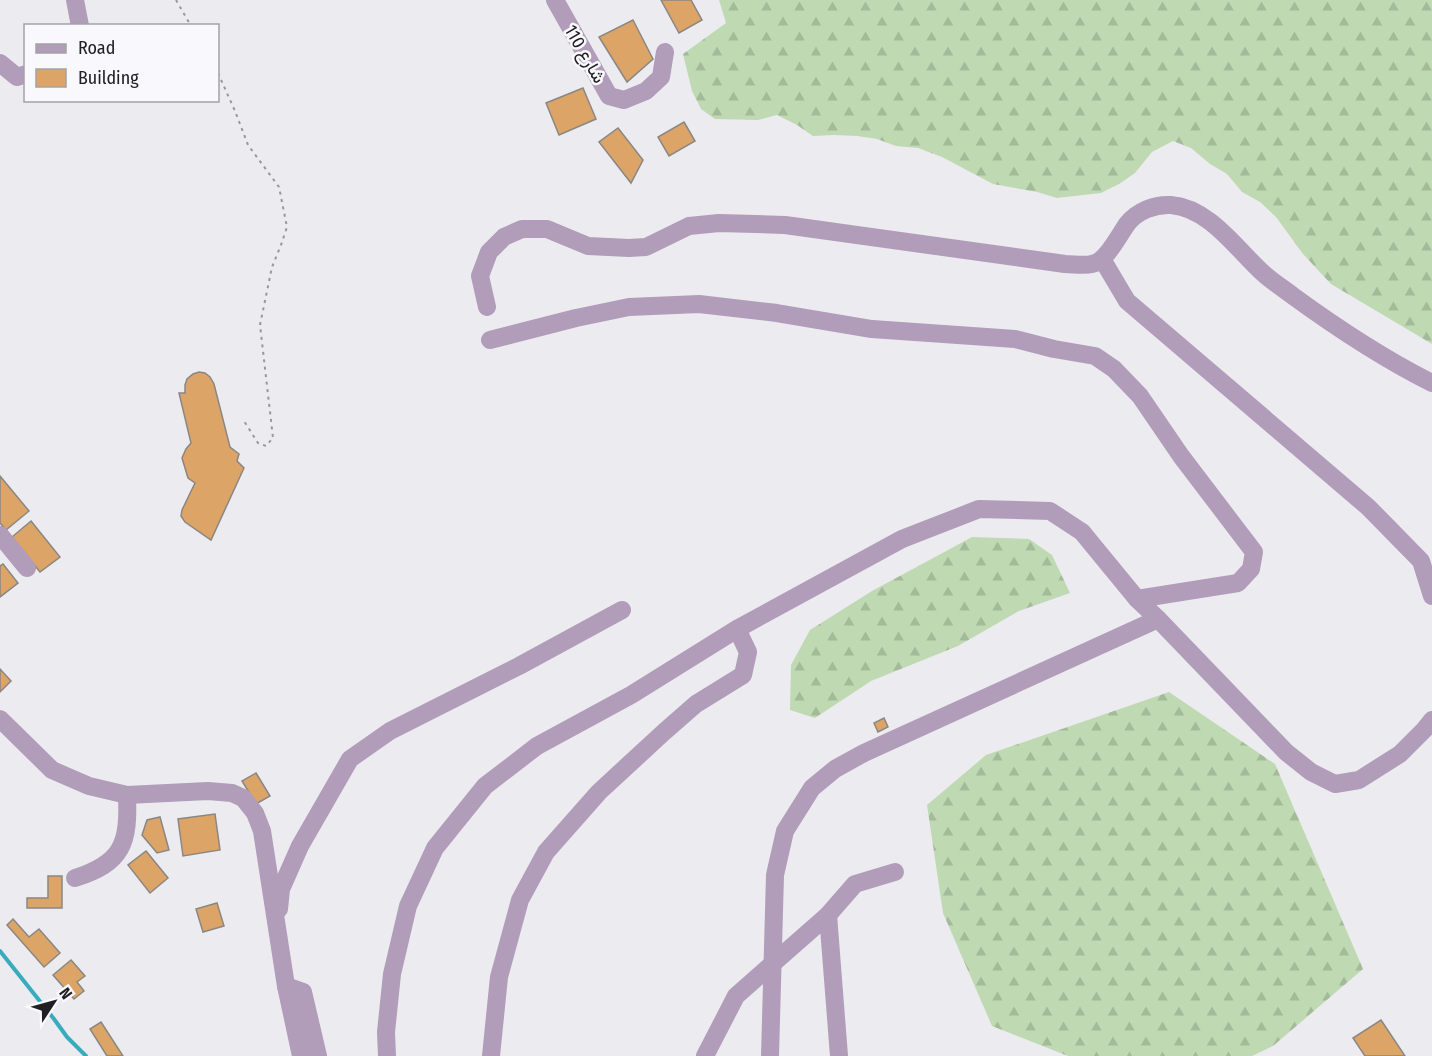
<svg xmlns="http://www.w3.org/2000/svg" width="1432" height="1056" font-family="'Fira Sans Condensed',Vazirmatn,sans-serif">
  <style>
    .forest { fill: url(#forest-firs) }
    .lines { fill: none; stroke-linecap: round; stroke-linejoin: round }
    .stream { stroke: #38acbc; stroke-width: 4 }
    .building { fill: #dda468; stroke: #8a8783; stroke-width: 1.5 }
    .path { stroke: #98989b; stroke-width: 2; stroke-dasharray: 3 4.5; stroke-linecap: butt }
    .minor { stroke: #b19cb9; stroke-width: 18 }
    .labels { text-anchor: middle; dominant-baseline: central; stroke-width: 5; stroke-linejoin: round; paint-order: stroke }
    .street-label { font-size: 18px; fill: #202022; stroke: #f9f8fd }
  </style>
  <defs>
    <pattern id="forest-firs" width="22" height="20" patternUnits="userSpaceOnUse" patternTransform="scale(1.5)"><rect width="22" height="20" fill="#bfdab2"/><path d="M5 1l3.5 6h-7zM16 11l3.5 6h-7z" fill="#a4bb99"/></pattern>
  </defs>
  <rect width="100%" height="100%" fill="#ecebf0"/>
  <g class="forest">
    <path d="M719,0h713v344l-101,-60 -28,-30 -27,-37 -16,-15 -18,-10 -15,-18 -17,-10 -19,-16 -18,-7 -21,11 -17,21 -16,11 -18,9 -44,5 -20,-6 -44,-8 -51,-27 -24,-9 -22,-2 -19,-7 -20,-3 -23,-1 -21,1 -16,-11 -20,-10 -19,5 -43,-1 -14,-10 -9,-18 -9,-37 43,-31z"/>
    <path d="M972,537l57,2 23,16 18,38 -51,18 -61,35 -87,35 -56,37 -25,-8 1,-45 19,-35 62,-39z"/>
    <path d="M1169,692l106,72 88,205 -90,77 -21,10h-184l-76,-30 -49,-113 -16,-108 59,-50z"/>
  </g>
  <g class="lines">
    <path class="stream" d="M0,951l54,68 13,18 19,19"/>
  </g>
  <g class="building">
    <path d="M661,0h30l11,20 -23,13z"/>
    <path d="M633,20l20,39 -26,23 -28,-45z"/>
    <path d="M583,88l13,31 -37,16 -13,-32z"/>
    <path d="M684,122l11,19 -26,15 -11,-19z"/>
    <path d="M618,128l25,32 -12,23 -32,-41z"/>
    <path d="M199,372l6,1 5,4 4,7 16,63 9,7 -2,7 7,7 -33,72 -26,-18 -4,-6 1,-6 13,-27 -7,-5 -6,-20 4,-9 5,-6 -12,-50h6v-8l2,-6 6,-5z"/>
    <path d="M0,476l29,35 -23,19 -6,-7z"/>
    <path d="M31,521l29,36 -20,15 -28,-35z"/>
    <path d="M3,564l15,19 -18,14v-31z"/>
    <path d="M0,669l11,12 -11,11z"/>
    <path d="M884,718l4,9 -10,5 -4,-9z"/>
    <path d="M256,773l14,23 -14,8 -14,-23z"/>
    <path d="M215,814l5,36 -37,6 -5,-37z"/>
    <path d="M160,817l9,33 -12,3 -15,-18 5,-15z"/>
    <path d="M146,851l22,27 -18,15 -22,-28z"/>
    <path d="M48,876h14v32h-35v-10h21z"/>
    <path d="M217,903l7,23 -21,6 -7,-23z"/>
    <path d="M13,919l16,18 10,-8 21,24 -16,14 -37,-42z"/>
    <path d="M71,960l14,16 -8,6 7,9 -10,8 -21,-24z"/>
    <path d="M1381,1020l24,36h-40l-12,-18z"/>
    <path d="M101,1022l22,34h-16l-17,-27z"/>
  </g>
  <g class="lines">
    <g class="path">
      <path d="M176,0l15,26"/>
      <path d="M218,73l17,38 13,34 31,42 8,40 -6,18 -9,22 -12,58 13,113 -7,8 -8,-3 -14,-22"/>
    </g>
    <g class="minor">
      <path d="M75,0l5,26"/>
      <path d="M555,0l54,96 15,4 22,-9 15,-14 4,-25"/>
      <path d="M0,63l17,14 9,-3"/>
      <path d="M1102,259l25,42 241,206 53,54 11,35"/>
      <path d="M487,307l-7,-31 9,-24 15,-15 18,-8h25l41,17 41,2 17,-1 43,-21 30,-3 66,2 280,39c8,0 19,2 27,0 8,-1 13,-8 17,-13 7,-9 12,-18 18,-27 10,-13 28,-20 44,-19 39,3 67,46 93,69 9,8 20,15 29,22 44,32 91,63 139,87"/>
      <path d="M490,340l86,-22 53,-11 70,-3 78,9 95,16 143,10 39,10 41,7 19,13 26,27 41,60 73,96 -3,17 -13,14 -101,16"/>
      <path d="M0,535l27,33"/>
      <path d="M0,719l52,51 37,16 38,9 81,-4 24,2 11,5 12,15 7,18 24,155 15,70"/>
      <path d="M75,878c48,-15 54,-35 52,-83"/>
      <path d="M279,909l2,-20 19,-43 50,-87 40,-28 129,-65 103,-56"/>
      <path d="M828,915l27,-31 40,-12"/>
      <path d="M286,986l17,6 15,64"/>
      <path d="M387,1056l-1,-24 6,-58 16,-68 27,-58 50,-62 52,-40 94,-51 106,-66 165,-90 77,-30 71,2 32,21 55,67 21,20"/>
      <path d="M491,1056l8,-79 21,-77 26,-48 53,-60 65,-60 32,-28 47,-29 5,-23 -11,-23"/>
      <path d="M705,1056l31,-60 92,-81 11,141"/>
      <path d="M770,1056l5,-181 10,-44 27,-43 23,-19 29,-16 294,-134 128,133 25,20 24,12 24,-4 41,-26 24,-24 8,-10"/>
    </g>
  </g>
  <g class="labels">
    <g class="street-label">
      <text transform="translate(585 54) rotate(60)">شارع 110</text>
    </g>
  </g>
  <rect x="24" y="24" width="195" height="78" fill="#f9f8fd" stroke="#a2a2a5" stroke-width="1.5"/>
  <rect x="36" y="44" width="30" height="9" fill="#b19cb9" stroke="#a2a2a5" stroke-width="1.5"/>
  <text x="78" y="54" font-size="18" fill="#202022">Road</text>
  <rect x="36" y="69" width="30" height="18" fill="#dda468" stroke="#a2a2a5" stroke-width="1.5"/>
  <text x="78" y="84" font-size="18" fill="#202022">Building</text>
  <g transform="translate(54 1002) rotate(54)" stroke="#f9f8fd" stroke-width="4.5" paint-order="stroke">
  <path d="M0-4.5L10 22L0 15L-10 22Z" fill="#202022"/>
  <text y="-9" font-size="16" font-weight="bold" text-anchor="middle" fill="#202022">N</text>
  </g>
</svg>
